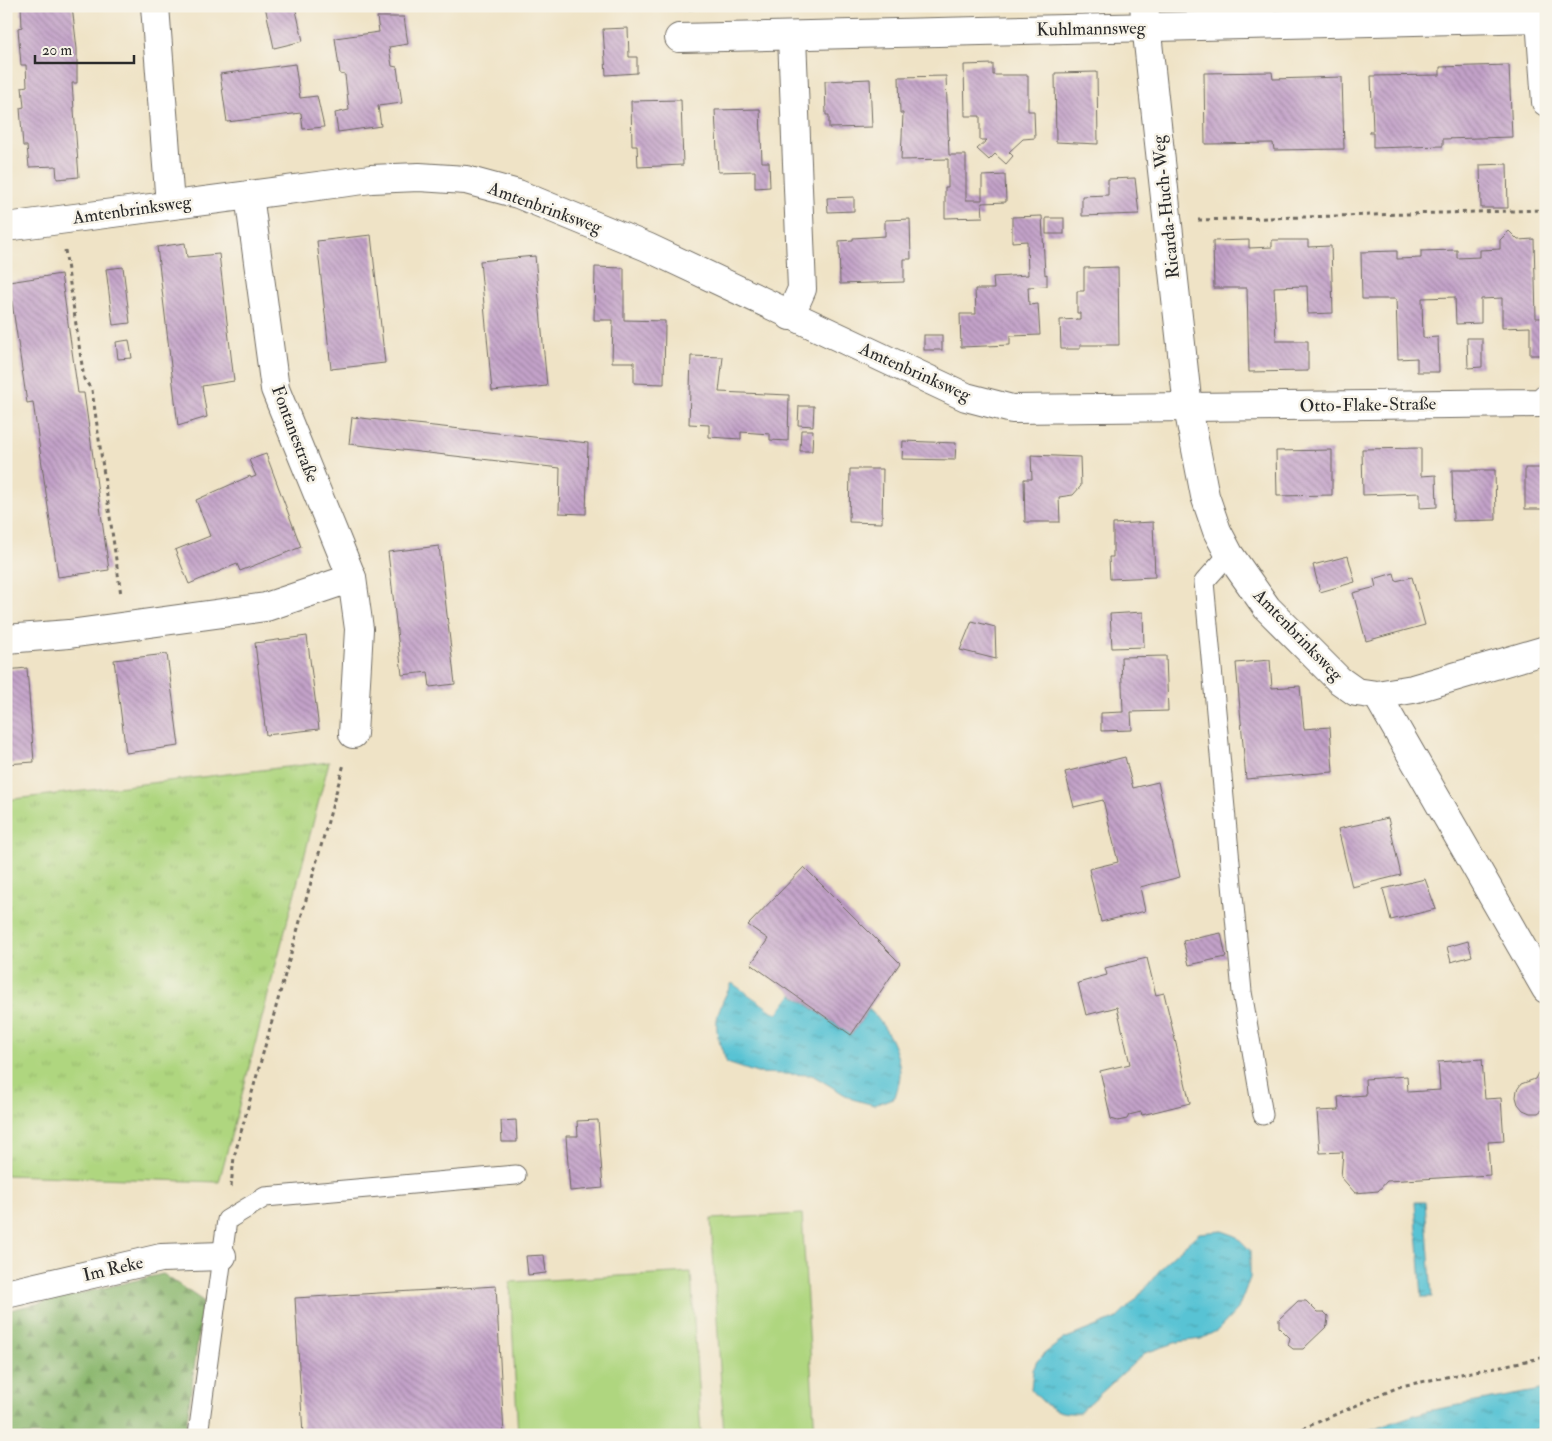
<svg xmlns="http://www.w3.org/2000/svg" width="1552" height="1441" font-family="'IM FELL Double Pica',serif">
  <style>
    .grass { fill: url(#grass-tufts); stroke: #6d8055 }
    .forest { fill: url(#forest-firs); stroke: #5b714c }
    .garden { fill: #afd67f; stroke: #6d8055 }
    .water { fill: url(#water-ripples); stroke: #427780 }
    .pier { fill: #efe3c6 }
    .building { fill: url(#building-back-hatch) }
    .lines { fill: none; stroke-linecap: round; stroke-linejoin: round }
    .service-casing { stroke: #706b61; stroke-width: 21 }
    .minor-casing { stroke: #706b61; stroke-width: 30 }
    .path { stroke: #706b61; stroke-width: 3; stroke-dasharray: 4 4; stroke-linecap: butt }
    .service { stroke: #fff; stroke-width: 19 }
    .minor { stroke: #fff; stroke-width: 28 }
    .labels { text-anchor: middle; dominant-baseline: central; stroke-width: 5; stroke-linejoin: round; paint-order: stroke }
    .street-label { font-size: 18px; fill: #2b2b2b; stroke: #f7f3e8 }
  </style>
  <defs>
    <pattern id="grass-tufts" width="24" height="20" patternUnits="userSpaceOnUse" patternTransform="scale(1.25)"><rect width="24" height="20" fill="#afd67f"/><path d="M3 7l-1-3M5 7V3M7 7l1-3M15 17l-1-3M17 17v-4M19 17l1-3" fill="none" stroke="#97b86e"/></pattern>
    <pattern id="forest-firs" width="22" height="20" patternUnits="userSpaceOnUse" patternTransform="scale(1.25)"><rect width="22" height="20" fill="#8bb76e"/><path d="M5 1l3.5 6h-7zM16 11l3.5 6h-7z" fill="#72955b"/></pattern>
    <pattern id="water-ripples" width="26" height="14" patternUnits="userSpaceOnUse" patternTransform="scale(1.25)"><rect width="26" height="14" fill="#59c3d4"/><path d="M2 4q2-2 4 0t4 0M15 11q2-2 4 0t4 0" fill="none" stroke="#4a9fac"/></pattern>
    <pattern id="building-back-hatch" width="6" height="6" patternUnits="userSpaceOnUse" patternTransform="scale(1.25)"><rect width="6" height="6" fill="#c3a2c9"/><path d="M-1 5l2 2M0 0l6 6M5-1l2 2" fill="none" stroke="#9f84a3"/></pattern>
  </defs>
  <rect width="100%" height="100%" fill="#f7f3e8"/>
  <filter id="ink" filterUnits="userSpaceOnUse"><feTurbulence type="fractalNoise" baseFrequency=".02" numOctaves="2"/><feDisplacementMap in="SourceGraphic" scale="10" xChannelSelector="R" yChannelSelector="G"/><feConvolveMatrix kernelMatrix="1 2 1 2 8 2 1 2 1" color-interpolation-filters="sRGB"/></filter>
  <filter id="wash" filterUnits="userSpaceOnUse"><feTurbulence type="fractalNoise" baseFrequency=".0096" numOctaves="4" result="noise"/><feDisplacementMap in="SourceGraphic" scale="20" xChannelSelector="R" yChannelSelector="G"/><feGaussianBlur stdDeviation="1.12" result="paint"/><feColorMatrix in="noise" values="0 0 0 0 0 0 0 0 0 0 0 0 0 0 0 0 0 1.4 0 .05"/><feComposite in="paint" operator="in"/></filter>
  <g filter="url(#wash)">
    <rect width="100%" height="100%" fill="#efe3c6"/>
    <path class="grass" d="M329,762l-110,420 -213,-7v-375z"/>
    <path class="forest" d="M163,1274l40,27 -18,134h-179v-124z"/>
    <g class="garden">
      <path d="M802,1214l13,221h-91l-13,-216z"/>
      <path d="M691,1272l10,163h-183l-8,-153z"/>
    </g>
    <g class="water">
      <path d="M732,983l45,31 15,-20 59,41 18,-26c16,15 31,43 31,65 0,7 -3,16 -5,23l-21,8 -22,-6 -40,-24 -55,-2 -30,-10c-15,-37 -14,-45 5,-80z"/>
      <path d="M1415,1202h10l7,95h-10z"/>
      <path d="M1222,1231l14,5 14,14v28l-12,31 -20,21 -17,9 -23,3 -33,11 -66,60c-25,1 -32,-6 -48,-24l2,-19 4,-9 7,-7 20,-15 53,-21 20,-20 32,-39 30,-26z"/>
      <path d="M1546,1389v39l-38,7h-154l73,-24z"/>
    </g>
    <path class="pier" d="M733,980l44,30 13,-18 2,2 -15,20 -47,-33z"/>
    <g id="blocks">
      <g class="building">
        <path d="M21,6h51l5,43v34h-5l7,94 -22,2 -1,-13 -27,1 -2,-21h-4l-3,-38 4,-1 -2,-20 5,-1 -1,-21h-5l-3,-37 4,-1z"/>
        <path d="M265,6h30l8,35 -29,7z"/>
        <path d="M673,6h29v3l-29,2z"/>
        <rect x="1205" y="6" width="28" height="8"/>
        <path d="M377,17h27l4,27 -19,3 3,19 5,1 5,36 -24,3 3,20 -43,6 -3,-19 14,-3 -4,-35 -5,-1 -5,-36 44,-6z"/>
        <path d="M628,28l1,29h8v16l-31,2 -3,-46z"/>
        <path d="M295,64l5,34 17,-2 7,31 -21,2 -2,-16 -74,9 -7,-48z"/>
        <path d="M993,64v11h35v36h6l1,27 -12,1 -14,13 4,4 -7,8 -11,-10 -6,6 -12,-11 10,-9h-7v-24h-15l-1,-51z"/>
        <path d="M1509,65l3,72 -69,2v7l-70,2v-15h-4v-2h4l-2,-55 69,-1v-8z"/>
        <path d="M1097,72l1,72 -42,-2 -1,-69z"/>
        <path d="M1272,72l1,7 69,-2 2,72 -70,1 -1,-7 -68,1 -1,-71z"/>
        <path d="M946,76l3,79h17v45h16v-24l23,-1 1,27 -24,1 1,14 -38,1v-31h3v-28l-47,1 2,-47h-3l-1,-36z"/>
        <path d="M870,79l2,48 -43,1v-13h-3l-1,-34z"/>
        <path d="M681,100l2,65 -45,2 -1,-21h-5l-1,-45z"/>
        <path d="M760,109l2,53h7l1,25 -15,1v-17l-37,1 -3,-62z"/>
        <path d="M1507,164l1,44h-27l-1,-43z"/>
        <path d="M1135,178l4,36 -57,2v-20l26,-1v-16z"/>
        <path d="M854,197v14l-26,1 -1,-14z"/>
        <path d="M1042,216l3,59 2,-1v12l-19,1 1,18 9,-1 2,31 -30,1v9l-49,2 -1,-33h16l-1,-25h19l-1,-12 35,-2 -1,-34 -15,1v-25z"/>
        <rect x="1046" y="218" width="18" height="16"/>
        <path d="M910,219l1,40h-7v23l-64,2 -1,-43 14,-1v-2l32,-2v-16z"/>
        <path d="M1509,231l9,9 16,-1 2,79h7l1,37h-14v-28l-28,1v-30l-21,1v24l-25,1 -1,-27 -33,1 1,40 15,-1 1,35h-22v-14l-19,1 -2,-60h-34l-1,-47 36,-1v8l24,-1v-7l36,-1v8l23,-1v-7l20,-1v-9z"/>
        <path d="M371,235l14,128 -54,6 -14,-128z"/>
        <path d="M1249,240v8l23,-1v-7h36v7l23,-1 2,67 -25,1 -1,-28 -33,1 2,54h32v30l-59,1 -2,-84h-33l-1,-47z"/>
        <path d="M185,243l2,14 32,-3 15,127 -32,5 5,31 -29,9 -21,-179z"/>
        <path d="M535,256l12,130 -55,5 -12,-130z"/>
        <path d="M123,267l7,56 -17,2 -7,-56z"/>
        <path d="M595,267l29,1v52l41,1 -1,63 -30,-1v-21h-22l1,-42h-19z"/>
        <path d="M1118,267l1,78h-39v4h-19l-1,-29 20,-1v-6h-3v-22h7v-23z"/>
        <path d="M61,274l17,119h6l25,177 -51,7 -25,-175 -6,1 -18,-121z"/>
        <rect x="924" y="335" width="18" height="15"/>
        <path d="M1467,338h15v29l-14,1z"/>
        <path d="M129,340l3,18 -14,1 -2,-17z"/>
        <path d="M691,356l32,1 -4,35 70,3 -1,46 -18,-1v-6l-29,-2v7l-32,-2v-12l-20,-1z"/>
        <path d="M799,406h15l-1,20 -15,-1z"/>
        <path d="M352,417l236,26 -2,71 -27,-1 1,-45 -211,-24z"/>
        <path d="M801,430h12l-1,21h-12z"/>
        <path d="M903,441l53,2 -1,17 -53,-1z"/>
        <path d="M1421,448v28l15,-1 1,32 -17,1v-15l-57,2 -1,-46z"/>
        <path d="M1332,450v45l-55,1 -1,-45z"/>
        <path d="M266,454l35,93 -61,24 -3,-7 -48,20 -14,-34 35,-14 -14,-36 54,-24 1,2 5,-2 -7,-16z"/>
        <path d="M1031,455l49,2 1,29 -8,9 -14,2 1,25h-35l-1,-43h8z"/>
        <rect x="1525" y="468" width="21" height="41"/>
        <path d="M850,469h33l-1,54 -33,-1z"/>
        <path d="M1452,470h43l1,50 -43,1z"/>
        <path d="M1153,522l2,55 -45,2 -1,-22h4v-33z"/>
        <path d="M439,546l16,138 -25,3 -2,-15 -26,3 -14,-123z"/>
        <path d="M1348,556l7,26 -35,10 -7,-27z"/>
        <path d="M1394,573l2,8 16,-4 13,48 -59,16 -13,-48 23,-6 -2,-8z"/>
        <path d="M1143,612l1,35 -32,1 -2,-34z"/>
        <path d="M972,621l23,6 1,32 -36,-9z"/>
        <path d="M307,636l12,93 -53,6 -11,-92z"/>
        <path d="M167,654l12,92 -53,7 -12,-93z"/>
        <path d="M1166,656l2,55 -37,1 1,18 -31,1v-18l22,-1 -2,-55z"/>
        <path d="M1270,660l2,28 28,-2 4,43 26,-2 3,45 -87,7 -10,-116z"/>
        <path d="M27,668l7,94 -28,2v-94z"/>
        <path d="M1125,757l8,31 25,-6 22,95 -40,10 5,24 -44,11 -12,-53 29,-7 -5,-21 -10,-41 -29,7 -9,-35z"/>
        <path d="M1388,818l13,57 -49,12 -14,-58z"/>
        <path d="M804,867l96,96 -49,72 -100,-71 17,-25 -20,-14z"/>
        <path d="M1425,879l11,30 -45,11 -8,-31z"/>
        <path d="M1221,933l5,24 -37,8 -6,-24z"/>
        <path d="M1468,941l4,15 -21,6 -4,-15z"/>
        <path d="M1147,958l9,37 8,-2 26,110 -48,12 -1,-3 -12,3 -2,4 -9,2 -7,-2 -11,-48 30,-7 -13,-57 -31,8 -8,-32 29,-8 -2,-7z"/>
        <path d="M1482,1059l3,40 16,-1 3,43 -16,1 2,33 -103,6 -9,10 -23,2 -14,-16 2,-25 -23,1 -3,-42 22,-1 -1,-13 28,-2 -1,-16 42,-3 1,16 32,-2 -2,-28z"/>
        <path d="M1538,1073l8,3 -2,6 2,3v22l-8,6h-8l-7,-3 -5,-6 -2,-7 1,-7 4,-6 14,-5z"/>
        <path d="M516,1120l1,22h-15l-1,-21z"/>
        <path d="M598,1120l5,68 -33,3 -4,-55h12l-1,-15z"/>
        <path d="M544,1255l2,18 -18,2 -2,-19z"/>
        <path d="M496,1286l8,149h-201l-8,-137z"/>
        <path d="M1298,1301h8l11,11h7l4,4 -1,10 -24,23h-10l-5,-4 2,-7 -11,-11v-8z"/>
      </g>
    </g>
  </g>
  <g filter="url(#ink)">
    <use href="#blocks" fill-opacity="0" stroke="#706b61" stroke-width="1"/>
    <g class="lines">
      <defs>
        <g id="service">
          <path d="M1229,554l-25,28 38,410 21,123"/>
          <path d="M198,1435l29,-215 38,-23 251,-22"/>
        </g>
        <g id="minor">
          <path d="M155,6l15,199"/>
          <path d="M1144,6l44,402 17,88 12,35 12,23 38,54 72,72 17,12 21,3 36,-6 133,-39"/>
          <path d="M1540,19l6,83"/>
          <path d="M679,38l867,-20"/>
          <path d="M249,195l26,194 77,189 7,51 -6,105"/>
          <path d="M6,227l365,-48 48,-2 47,3 52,14 129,53 319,150 46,12 529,-6 5,-5"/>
          <path d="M790,316l12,-27 -10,-252"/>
          <path d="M6,639l63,-5 197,-27 86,-29"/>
          <path d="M1377,695l169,294"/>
          <path d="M6,1294l155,-36 61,-2"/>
        </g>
      </defs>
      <use href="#service" class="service-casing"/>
      <use href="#minor" class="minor-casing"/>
      <g class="path">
        <path d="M1198,220l348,-10"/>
        <path d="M65,250l19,129 8,11 29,205"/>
        <path d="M231,1187l3,-30 110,-393"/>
        <path d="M1288,1435l113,-49 145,-29"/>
      </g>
      <use href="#service" class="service"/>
      <use href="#minor" class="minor"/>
    </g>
  </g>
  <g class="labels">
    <g class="street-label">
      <text transform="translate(1091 29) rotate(-1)">Kuhlmannsweg</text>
      <text transform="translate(1166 207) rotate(-96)">Ricarda-Huch-Weg</text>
      <text transform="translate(545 208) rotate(20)">Amtenbrinksweg</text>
      <text transform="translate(132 210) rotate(-8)">Amtenbrinksweg</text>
      <text transform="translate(915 372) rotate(24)">Amtenbrinksweg</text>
      <text transform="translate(1368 405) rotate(-1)">Otto-Flake-Straße</text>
      <text transform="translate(295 434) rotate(69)">Fontanestraße</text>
      <text transform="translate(1298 635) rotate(46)">Amtenbrinksweg</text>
      <text transform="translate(113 1269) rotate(-13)">Im Reke</text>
    </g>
  </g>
  <rect width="1552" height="1441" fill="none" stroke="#f7f3e8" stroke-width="25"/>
  <path d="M35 55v8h99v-8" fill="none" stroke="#2b2b2b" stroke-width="2.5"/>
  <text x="42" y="55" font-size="15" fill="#2b2b2b" stroke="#f7f3e8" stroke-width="4" paint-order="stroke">20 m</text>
</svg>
